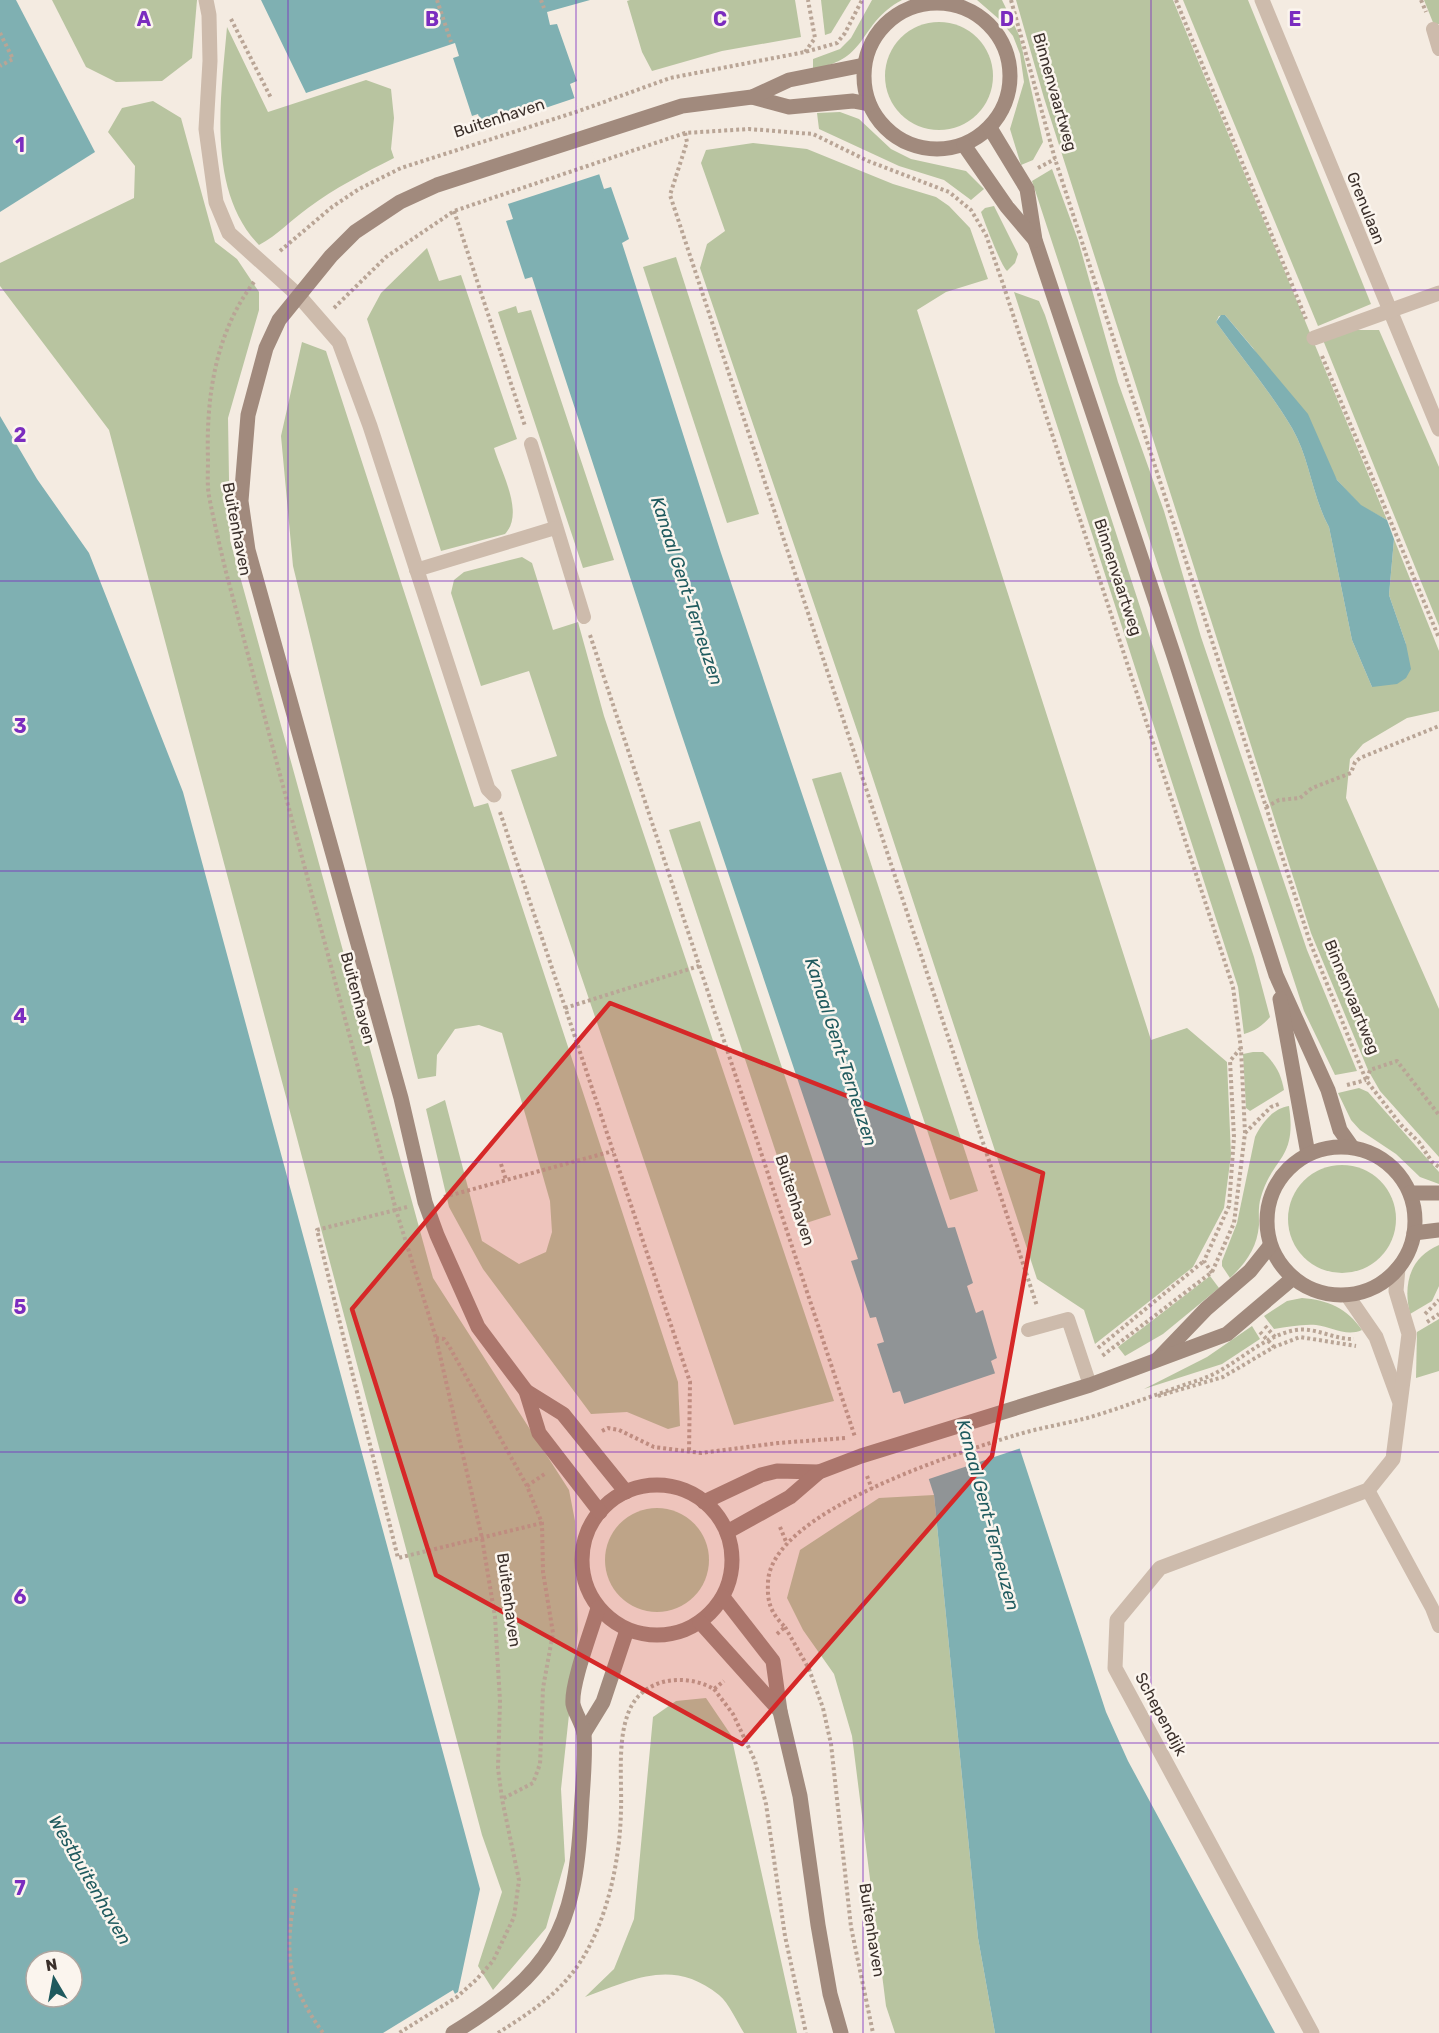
<svg xmlns="http://www.w3.org/2000/svg" width="1439" height="2033" font-family="Rubik,sans-serif">
  <style>
    .green { fill: #b8c4a0 }
    .water { fill: #7fb0b2; fill-rule: evenodd }
    .pier { fill: #f4ebe1 }
    .lines { fill: none; stroke-linecap: round; stroke-linejoin: round }
    .path { stroke: #b9a596; stroke-width: 4; stroke-dasharray: 3 3; stroke-linecap: butt }
    .lane { stroke: #cdbbac; stroke-width: 14 }
    .street { stroke: #cdbbac; stroke-width: 15 }
    .secondary { stroke: #a18a7d; stroke-width: 15 }
    .marked { fill: #d62828; fill-opacity: 0.2; stroke: #d62828; stroke-width: 4.5; stroke-linejoin: round }
    .grid { fill: none; stroke: #7b2cbf; stroke-width: 1.5; stroke-opacity: 0.55 }
    .labels { text-anchor: middle; dominant-baseline: central; stroke-width: 5; stroke-linejoin: round; paint-order: stroke }
    .street-label { font-size: 16px; fill: #3b302b; stroke: #fbf5ee }
    .water-label { font-size: 18px; font-style: italic; fill: #1f5a5e; stroke: #fbf5ee }
    .grid-label { font-size: 20px; text-anchor: middle; font-weight: bold; fill: #7b2cbf; stroke: #fbf5ee; stroke-width: 5; stroke-linejoin: round; paint-order: stroke }
  </style>
  <rect width="100%" height="100%" fill="#f4ebe1"/>
  <g class="green">
    <path d="M52,0h145l-5,58 -30,23 -46,1 -30,-15z"/>
    <path d="M630,0h165l6,37 -79,14 -70,20 -10,-19 -15,-51z"/>
    <path d="M821,0h30l-20,33 -6,2z"/>
    <path d="M872,0h30c-45,24 -31,59 -89,69v-10l27,-10 11,-11z"/>
    <path d="M977,0h25l17,35 24,107 -10,18 -12,5 -11,-36 14,-47 -4,-28 -7,-18 -13,-16z"/>
    <path d="M1016,0h157l214,520 -26,-14 -24,-26 -84,-132 -28,-33 -6,1 -3,6c25,35 54,69 76,106 18,31 20,68 37,99l23,113 20,47 34,-43 -17,-49 5,-56 45,112v60l-32,7 -44,26 -13,15 -4,39 93,211v148l-59,-66 -12,-21 -57,-137 -267,-835z"/>
    <path d="M1183,0h65l123,304 -53,22z"/>
    <path d="M1424,0h15v24l-5,1z"/>
    <circle cx="939" cy="76" r="54"/>
    <path d="M227,27l41,85 98,-32 25,9 3,29 -3,31 3,9c-30,15 -59,30 -86,50 -17,12 -30,27 -49,37 -53,-55 -38,-148 -32,-218z"/>
    <path d="M153,101l28,17 34,124 22,17 22,33v18l-31,108 2,122 203,738 136,212 6,31 3,110 -17,158 4,72 -19,67 -53,62 -15,-24 24,-74 -20,-57 -373,-1405 -109,-144v-23l134,-65 1,-32 -27,-34 14,-24z"/>
    <path d="M840,112l19,7 32,30 20,10 55,12 18,18 -13,11 -27,-20 -45,-14 -80,-37 -2,-16z"/>
    <path d="M753,143l54,6 86,35 43,13 13,9 21,22 18,51 -42,13 -29,18 234,730 36,-12 40,34 4,93 -7,53 -31,59 -98,77 -11,-34 -47,-31 -176,-537 -161,-474 7,-24 18,-13 -24,-68 5,-13z"/>
    <path d="M1052,169l26,71 40,142 46,129 37,126 106,313 50,121 -22,4 -31,-64 -272,-830z"/>
    <path d="M994,206l24,48 -3,9 -8,8c-6,-5 -22,-48 -26,-59l4,-4z"/>
    <path d="M427,248l12,33 22,-6 56,164 -23,9c7,24 31,65 11,86l-64,17 -74,-232 14,-26z"/>
    <path d="M676,257l83,257 -32,9 -84,-256z"/>
    <path d="M1014,292l25,9 6,14 209,642 16,60c-8,9 -15,14 -26,17l-6,-47z"/>
    <path d="M516,306l2,7 13,-3 83,250 -31,8 -85,-256z"/>
    <path d="M1346,330h33l60,137v159l-116,-286z"/>
    <path d="M302,342l24,9 148,456 14,-4 190,579 2,44 -12,3 -41,-17 -36,2 -108,-145 -34,-62 -23,-98 19,-9 37,141 37,23 27,-12 6,-20 -2,-31 -48,-168 -23,-8 -24,4 -18,26 -1,21 -18,3 -125,-513 -12,-130z"/>
    <path d="M522,557l10,6 21,67 25,-8 26,94 230,685 -100,24 -223,-655 46,-14 -28,-85 -48,15 -30,-93 3,-13 10,-8z"/>
    <path d="M841,772l137,419 -28,9 -138,-421z"/>
    <path d="M700,821l131,394 -31,10 -131,-395z"/>
    <path d="M1253,1052h10c13,12 18,22 21,38l-34,21 -4,-3 -3,-54z"/>
    <path d="M1359,1088l9,4 71,80v12l-19,-7 -24,-23 -36,-24 -9,-10 -13,-27z"/>
    <path d="M1289,1106c8,54 -16,50 -28,91 -3,9 -2,19 -2,28 -2,23 -13,38 -29,53l-8,-12v-5l15,-38 18,-86c6,-13 18,-29 34,-31z"/>
    <circle cx="1342" cy="1219" r="54"/>
    <path d="M1439,1245v41l-7,15 -22,13c-7,-29 -1,-56 29,-69z"/>
    <path d="M1210,1276l9,12 -56,46 -38,22 -7,-9z"/>
    <path d="M1302,1298c26,2 45,10 60,32 -16,7 -30,-3 -46,-5 -14,-1 -28,2 -42,4l-10,-13 23,-15z"/>
    <path d="M1439,1319v52l-23,7 1,-46z"/>
    <path d="M1252,1326l8,13 -38,25 -78,25 63,-32z"/>
    <path d="M934,1495l44,443 17,95h-100l-9,-27 -34,-270 -18,-62 -31,-44 -16,-32 13,-48 79,-52z"/>
    <circle cx="657" cy="1560" r="52"/>
    <path d="M706,1698l25,37 66,298h-53c-7,-11 -15,-30 -25,-38 -46,-37 -85,-16 -134,2l29,-28 20,-50 19,-202 23,-16z"/>
  </g>
  <g class="water">
    <path d="M0,0h16l79,152 -95,60z"/>
    <path d="M261,0h329l-43,12 3,13 7,-1 20,57 -7,3 34,105 7,-2 18,52 -7,4 99,310 227,675 7,-1 18,56 -6,3 9,27 7,-3 14,48 -6,3 115,351 22,49 147,272h-280l-17,-95 -44,-443 -34,-104 -7,2 -16,-49 7,-2 -8,-25 -6,1 -19,-57 7,-2 -182,-541 -144,-441 -7,2 -19,-58 7,-2 -35,-105 -6,2 -19,-58 6,-2 -4,-13 -149,50z"/>
    <path d="M1221,315h4l83,99 29,66 24,25 26,15 7,19 -5,56 17,49 5,25 -5,9 -9,6 -25,3 -20,-47 -23,-113c-17,-31 -19,-68 -37,-99 -22,-37 -51,-71 -76,-106z"/>
    <path d="M0,416l37,63 52,74 94,239 297,1097 -22,103 -68,41h-390zM36,1961h36v36h-36z"/>
  </g>
  <g class="pier">
    <path d="M575,98l25,76 -95,31 -25,-75z"/>
    <path d="M996,1373l25,75 -95,32 -25,-75z"/>
    <path d="M453,1990l3,6 -60,37h-13z"/>
  </g>
  <g class="lines">
    <g class="path">
      <path d="M437,0l14,42"/>
      <path d="M541,0l3,8"/>
      <path d="M1011,0l44,159 255,783 56,138 35,45 18,17 13,20 7,5"/>
      <path d="M1176,0l130,319"/>
      <path d="M1421,0l5,12"/>
      <path d="M231,19l40,79"/>
      <path d="M0,33l13,26 -13,7"/>
      <path d="M805,52l10,-14 -7,-38"/>
      <path d="M685,133l2,9 -17,53 367,1111"/>
      <path d="M1038,168l17,-9"/>
      <path d="M454,211l71,215"/>
      <path d="M280,251l52,-44 27,-18 42,-21 178,-57 91,-33 135,-26 32,-9 8,-10 17,-33"/>
      <path d="M254,282c-39,51 -48,116 -46,178 0,12 -1,25 1,36 5,26 11,51 17,76l170,638 40,128 46,200 13,79 5,84 -2,67 4,31 17,81 -5,37 -21,44 -17,19 -19,17 -58,36"/>
      <path d="M334,308l52,-51 68,-46 231,-78 64,-4 64,5 55,27 81,31 22,18 15,25 17,49 230,703 8,62 4,84 -11,90 -22,49 -110,84"/>
      <path d="M1322,356l117,282"/>
      <path d="M590,635l265,802"/>
      <path d="M1266,807l13,-7 21,-2 12,-10 39,-15 4,-11 5,-4 79,-32"/>
      <path d="M500,812l190,570 -1,71"/>
      <path d="M565,1008l134,-42"/>
      <path d="M1367,1079l3,-9 27,-9 42,54"/>
      <path d="M1347,1085l19,-5"/>
      <path d="M1245,1133l26,-26 8,-3"/>
      <path d="M501,1164l5,16"/>
      <path d="M444,1197l169,-46"/>
      <path d="M407,1207l-90,23 81,328 144,-35"/>
      <path d="M1212,1273l-8,-12 25,-55 5,-69 -4,-76 10,-12"/>
      <path d="M1425,1314l14,-14"/>
      <path d="M1427,1322l12,-8"/>
      <path d="M1265,1326l10,11"/>
      <path d="M1260,1332l14,15"/>
      <path d="M436,1338l8,1 5,7 78,140 15,37 1,49 10,61 -10,55 -3,76 -7,19 -31,16"/>
      <path d="M1098,1348l106,-87"/>
      <path d="M1158,1396l65,-19 51,-30 26,-10 56,9"/>
      <path d="M602,1431l6,-3 11,2 35,17 47,6 77,-10 68,-5"/>
      <path d="M867,1476l5,13"/>
      <path d="M527,1486l19,-13"/>
      <path d="M780,1527l7,17"/>
      <path d="M785,1627l24,42 14,39 8,36 20,183 22,106"/>
      <path d="M777,1634l8,-7c-14,-14 -18,-24 -17,-44 1,-71 191,-131 248,-148 23,-7 48,-11 71,-17 38,-11 75,-26 112,-38 35,-11 61,-44 97,-50 20,-3 39,10 58,9"/>
      <path d="M714,1689l19,25 22,47 11,43 19,132 21,97"/>
      <path d="M296,1888c-11,64 -12,90 27,145"/>
      <path d="M498,2033c25,-16 52,-33 71,-56 36,-42 51,-113 52,-167 1,-31 -4,-70 8,-99 14,-34 57,-38 85,-22l10,-8"/>
    </g>
    <g class="lane">
      <path d="M1433,29l6,20"/>
      <path d="M531,444l53,173"/>
      <path d="M416,570l139,-42"/>
      <path d="M1028,1330l40,-11 22,66"/>
      <path d="M1368,1490l64,118 7,18"/>
    </g>
    <g class="street">
      <path d="M206,0l3,15 1,46 -4,68 10,73 13,31 70,63 40,46 31,84 118,363 6,6"/>
      <path d="M1262,0l177,429"/>
      <path d="M1314,338l125,-45"/>
      <path d="M1347,1295l29,42 23,63"/>
      <path d="M1312,2033l-197,-365 2,-48 43,-52 208,-78 25,-31 16,-125 -13,-43 2,-23"/>
    </g>
    <g class="secondary">
      <circle cx="937" cy="76" r="73"/>
      <path d="M752,97l37,10 64,-6 16,3"/>
      <path d="M990,128l37,61 8,51 139,416 102,319 52,115 12,40 12,17"/>
      <path d="M964,145l43,62 28,33"/>
      <path d="M1280,999l28,155"/>
      <circle cx="1341" cy="1221" r="74"/>
      <path d="M1410,1193h29"/>
      <path d="M1414,1233l25,-3"/>
      <path d="M1158,1359l48,-50 44,-38 20,-25"/>
      <path d="M526,1391l37,23 63,78"/>
      <circle cx="657" cy="1560" r="75"/>
      <path d="M704,1502l57,-27 16,-4 42,1"/>
      <path d="M600,1512l-61,-79 -13,-42 -48,-64 -41,-92 -12,-33 -24,-104 -153,-548 -7,-49 7,-86 18,-67 13,-28 52,-64 24,-24 45,-30 37,-17 245,-79 70,-9 37,-17 75,-15"/>
      <path d="M727,1532l63,-35 29,-25 42,-16 229,-71 137,-51 66,-56"/>
      <path d="M723,1597l50,64 7,50 20,85 18,129 12,69 11,39"/>
      <path d="M700,1622l80,89"/>
      <path d="M584,1733l19,-31 24,-72"/>
      <path d="M453,2033c98,-60 122,-102 128,-217 1,-26 5,-56 3,-82 -1,-10 -9,-20 -11,-30 -2,-21 19,-74 25,-96"/>
    </g>
  </g>
  <path class="marked" d="M610,1003l433,170 -51,283 -250,288 -306,-169 -84,-266z"/>
  <path class="grid" d="M288,0v2033M576,0v2033M863,0v2033M1151,0v2033M0,290h1439M0,581h1439M0,871h1439M0,1162h1439M0,1452h1439M0,1743h1439"/>
  <g class="labels">
    <g class="street-label">
      <text transform="translate(1055 92) rotate(74)">Binnenvaartweg</text>
      <text transform="translate(499 118) rotate(-18)">Buitenhaven</text>
      <text transform="translate(1366 208) rotate(68)">Grenulaan</text>
      <text transform="translate(237 529) rotate(79)">Buitenhaven</text>
      <text transform="translate(1118 577) rotate(72)">Binnenvaartweg</text>
      <text transform="translate(1352 997) rotate(68)">Binnenvaartweg</text>
      <text transform="translate(358 998) rotate(75)">Buitenhaven</text>
      <text transform="translate(795 1200) rotate(72)">Buitenhaven</text>
      <text transform="translate(509 1600) rotate(82)">Buitenhaven</text>
      <text transform="translate(1161 1714) rotate(62)">Schependijk</text>
      <text transform="translate(872 1930) rotate(81)">Buitenhaven</text>
    </g>
    <g class="water-label">
      <text transform="translate(687 591) rotate(72)">Kanaal Gent-Terneuzen</text>
      <text transform="translate(841 1052) rotate(72)">Kanaal Gent-Terneuzen</text>
      <text transform="translate(988 1515) rotate(75)">Kanaal Gent-Terneuzen</text>
      <text transform="translate(90 1880) rotate(60)">Westbuitenhaven</text>
    </g>
  </g>
  <g class="grid-label">
    <text x="144" y="26">A</text>
    <text x="432" y="26">B</text>
    <text x="720" y="26">C</text>
    <text x="1007" y="26">D</text>
    <text x="1295" y="26">E</text>
    <text x="20" y="152">1</text>
    <text x="20" y="442">2</text>
    <text x="20" y="733">3</text>
    <text x="20" y="1023">4</text>
    <text x="20" y="1314">5</text>
    <text x="20" y="1604">6</text>
    <text x="20" y="1895">7</text>
  </g>
  <g transform="translate(54 1979) rotate(350)"><circle r="28" fill="#fbf5ee" stroke="#aea6a0" stroke-width="1.5"/>
  <path d="M0-4.5L10 22L0 15L-10 22Z" fill="#1f5a5e"/>
  <text y="-9" font-size="16" font-weight="bold" text-anchor="middle" fill="#3b302b">N</text>
  </g>
</svg>
